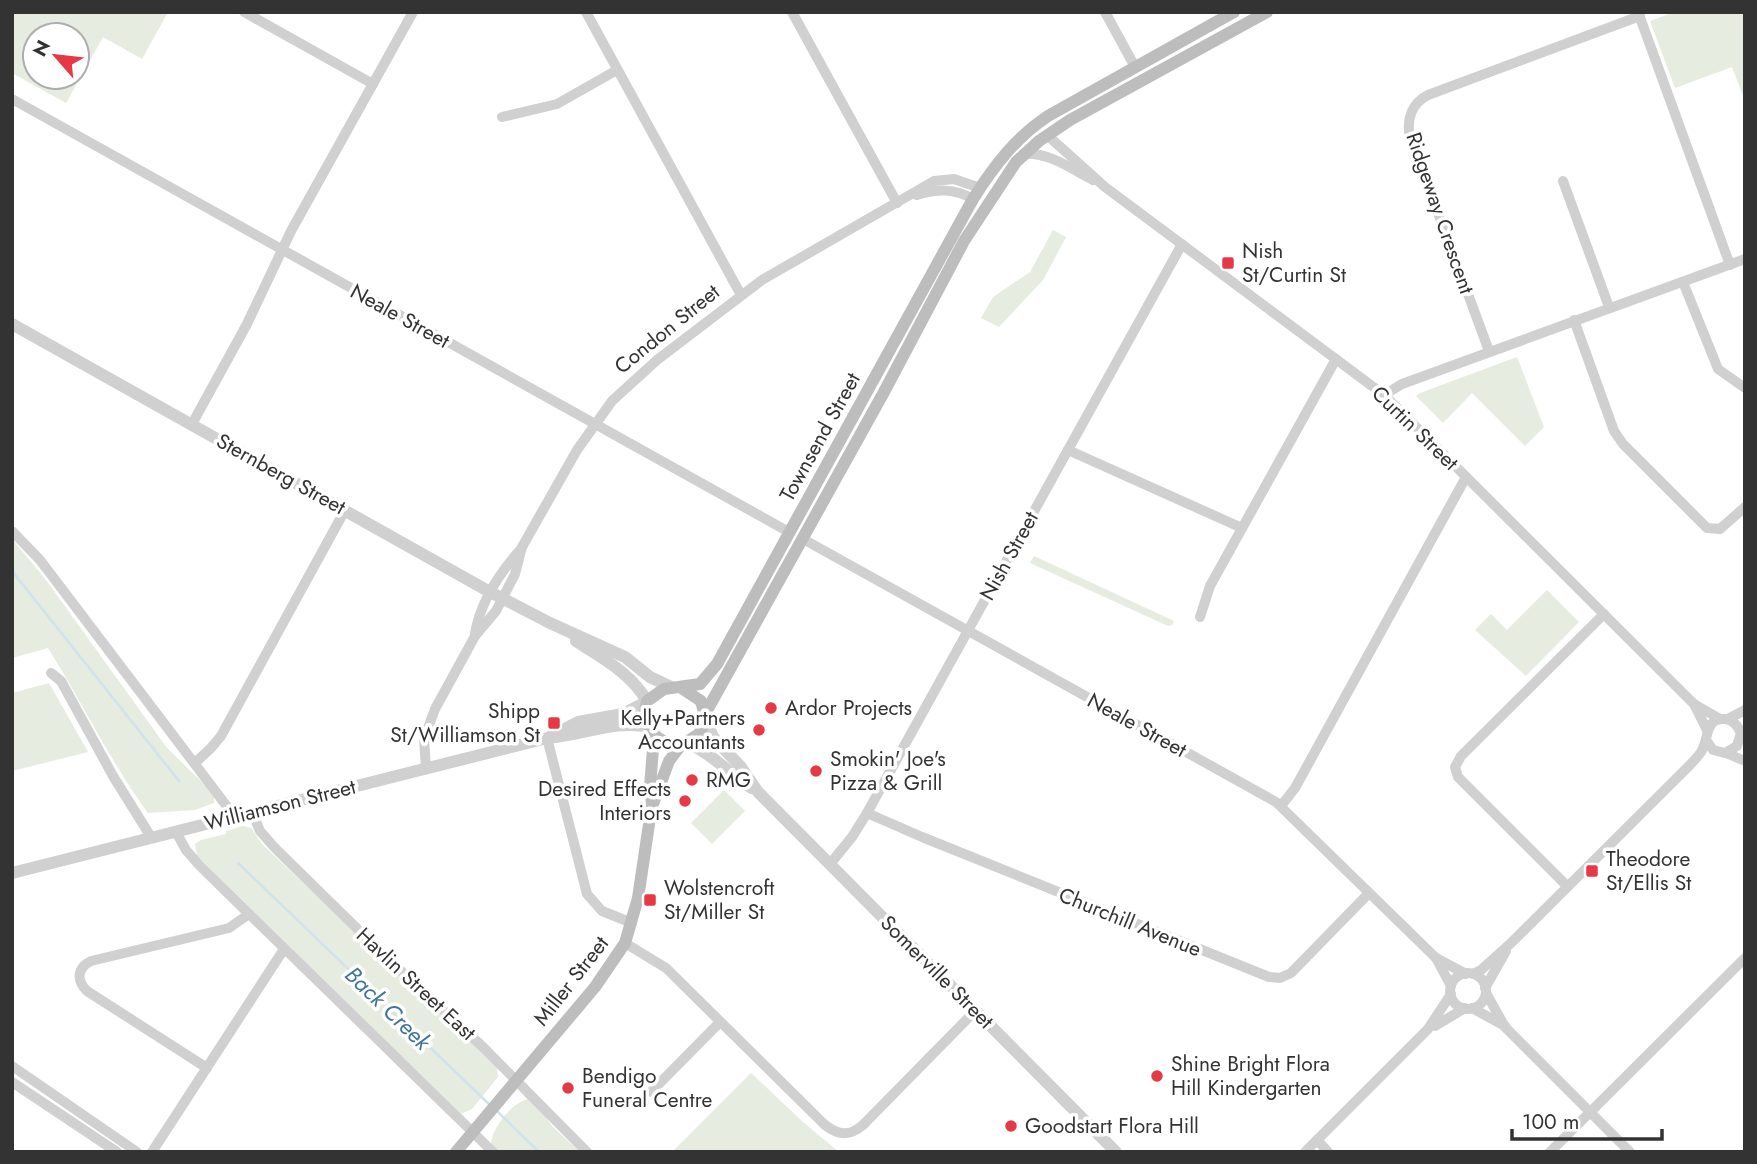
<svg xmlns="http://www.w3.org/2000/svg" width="1757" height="1164" font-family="Jost,sans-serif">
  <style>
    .green { fill: #e6ecdf; fill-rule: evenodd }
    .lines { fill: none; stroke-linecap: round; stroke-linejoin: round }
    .stream { stroke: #cfe2ee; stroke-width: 2.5 }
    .minor { stroke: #d0d0d0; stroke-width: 10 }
    .tertiary { stroke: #d0d0d0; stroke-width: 12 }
    .secondary { stroke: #bdbdbd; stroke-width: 12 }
    .poi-dot { fill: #e63946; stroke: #fff; stroke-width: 2.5 }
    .labels { text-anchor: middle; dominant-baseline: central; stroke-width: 7; stroke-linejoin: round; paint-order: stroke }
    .street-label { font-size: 21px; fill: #333; stroke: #fff }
    .poi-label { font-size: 21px; fill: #333; stroke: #fff; text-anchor: start }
    .water-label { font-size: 23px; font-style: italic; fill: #3f7597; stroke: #fff }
  </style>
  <rect width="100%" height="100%" fill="#fff"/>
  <g class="green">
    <path d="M12,12h156l-26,47 -39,-22 -37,66 -54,-30zM35,35h42v42h-42z"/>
    <path d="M1675,12h70v89l-13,-34 -57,21 -25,-67z"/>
    <path d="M1053,230l13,7 -23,43 -44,47 -18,-9 12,-21 37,-25z"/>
    <path d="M1517,357l27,70 -19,19 -53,-53 -29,30 -27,-27 4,-3z"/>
    <path d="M12,539l34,41 121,168 43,42 4,7v6l-19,7 -47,3c-38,-52 -66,-111 -100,-165l-36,10z"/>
    <path d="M1034,556l140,65 -2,4 -4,1 -138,-63z"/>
    <path d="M1547,590l32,32 -53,54 -51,-46 16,-16 16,16z"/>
    <path d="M49,683l39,69 -76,19v-78z"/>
    <path d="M724,790l21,21 -33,33 -21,-21z"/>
    <path d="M243,826l8,2 11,16 235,222 1,11 -26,32 -11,5 -264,-258 -2,-12 6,-4 25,-6v-3z"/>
    <path d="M751,1073l52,49 36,30h-167z"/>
    <path d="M528,1099l11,8 13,19 28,26h-82l-7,-7c0,-16 20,-42 37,-46z"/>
  </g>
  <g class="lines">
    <g class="stream">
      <path d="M12,571l167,210"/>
      <path d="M238,863l253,243"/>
      <path d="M496,1110l43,42"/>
    </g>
    <g class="minor">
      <path d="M244,12l129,72"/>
      <path d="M586,12l155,283"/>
      <path d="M792,12l105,191"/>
      <path d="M1105,12l30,55"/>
      <path d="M1638,12l92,253"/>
      <path d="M12,99l777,433"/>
      <path d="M502,117l55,-13 60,-34"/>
      <path d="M1047,135l58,52 279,208 310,309 13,26"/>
      <path d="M1023,154c26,-2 47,14 70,26"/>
      <path d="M1563,181l46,126"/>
      <path d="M917,195c20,-6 37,-7 56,4"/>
      <path d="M1683,282l35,87 27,19"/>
      <path d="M1574,320l40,111 9,13 84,84 13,1 25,-22"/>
      <path d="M1489,351l-79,-214c-4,-18 2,-34 18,-42l212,-79"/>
      <path d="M1384,395l18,-11 343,-125"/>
      <path d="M192,424l55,-100 44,-93 122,-219"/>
      <path d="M1068,450l174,78"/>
      <path d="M12,531l28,29 195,257"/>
      <path d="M803,539l473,263 160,156 15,28"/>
      <path d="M1200,617l10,-31 126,-227"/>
      <path d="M475,634c5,-32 23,-59 45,-84"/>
      <path d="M51,673l10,8 52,95 38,61"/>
      <path d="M1694,704l26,15"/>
      <path d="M1728,719l17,-9"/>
      <path d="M547,738l40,156 15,17 30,12"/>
      <path d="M1726,753l19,8"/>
      <path d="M196,762l15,-14 10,-12 124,-226"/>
      <path d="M426,768l-2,-29 11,-30 40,-73 21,-25 19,-37 7,-27 55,-97 35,-49 45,-41 105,-80 172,-99 20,-2 26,9"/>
      <path d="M1281,806l14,-18 171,-311"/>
      <path d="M252,812l8,19 15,17 110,108 99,92 103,104"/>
      <path d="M867,813l55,24 347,140 11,1 11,-5 78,-80"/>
      <path d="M176,832l10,18 13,15 294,287"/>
      <path d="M830,864l22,-27 15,-24 315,-569"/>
      <path d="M1567,886l-109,-109 -3,-10 6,-11 143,-142"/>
      <path d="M625,943l41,25 159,157c14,11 25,11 38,0l113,-115"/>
      <path d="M1436,958l30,16"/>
      <circle cx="1468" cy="991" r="18"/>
      <path d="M1473,974l8,-4 29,-26 180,-179c3,-4 8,-8 11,-13 8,-11 3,-35 24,-33 9,1 13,7 16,14l-4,13 -12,7 -12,-3 -7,-10"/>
      <path d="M1485,988l21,-37"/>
      <path d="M1486,993l19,34 125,125"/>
      <path d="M1472,1008l33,18"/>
      <path d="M1435,1026l30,-18"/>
      <path d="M12,1066l125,86"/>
      <path d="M207,1068l-120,-77c-11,-11 -10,-23 4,-30l138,-33 20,-14"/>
      <path d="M12,1082l105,70"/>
      <path d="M651,1092l69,-70"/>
      <path d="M1317,1140l11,12"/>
      <path d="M152,1152l132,-203"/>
      <path d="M1305,1152l123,-123 23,-35"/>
      <path d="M1550,1152l195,-194"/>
    </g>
    <g class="tertiary">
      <path d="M12,324l478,268 60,31 75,34 25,20 21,10"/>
      <path d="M576,641c27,18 54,31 71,60"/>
      <path d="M706,720l7,17 28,30 17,25 358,360"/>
      <path d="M551,736l27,-14 45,-8 23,-12"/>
      <path d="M687,743c25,10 42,31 65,45"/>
      <path d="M12,873l535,-135c34,-2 69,-19 102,-11"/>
    </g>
    <g class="secondary">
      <path d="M680,687l21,14 5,19 -7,14 -18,11c-25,-1 -41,-19 -34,-44l17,-12 36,-5 17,-20 256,-465c21,-33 42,-61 75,-83l186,-104"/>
      <path d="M705,714l179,-322 80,-151 52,-79 23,-21 31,-21 197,-108"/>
      <path d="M653,804l16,-43 12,-16"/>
      <path d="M456,1152l139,-165 30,-44 13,-45 14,-94 -2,-17 4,-51"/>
    </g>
  </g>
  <g class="poi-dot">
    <rect x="1221" y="256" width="14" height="14" rx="3.5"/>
    <circle cx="771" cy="708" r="7"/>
    <rect x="547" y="716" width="14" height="14" rx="3.5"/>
    <circle cx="759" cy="730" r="7"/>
    <circle cx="816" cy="771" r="7"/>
    <circle cx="692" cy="780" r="7"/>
    <circle cx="685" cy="801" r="7"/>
    <rect x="1585" y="864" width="14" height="14" rx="3.5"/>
    <rect x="643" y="893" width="14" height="14" rx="3.5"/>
    <circle cx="1157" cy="1076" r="7"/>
    <circle cx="568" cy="1088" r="7"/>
    <circle cx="1011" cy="1126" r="7"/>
  </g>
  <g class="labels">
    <g class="street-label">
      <text transform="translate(1440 213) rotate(71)">Ridgeway Crescent</text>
      <text transform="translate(400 316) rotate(29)">Neale Street</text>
      <text transform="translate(667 329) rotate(-39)">Condon Street</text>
      <text transform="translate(1415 428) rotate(44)">Curtin Street</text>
      <text transform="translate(820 437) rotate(-61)">Townsend Street</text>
      <text transform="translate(281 474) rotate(29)">Sternberg Street</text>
      <text transform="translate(1009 556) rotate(-61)">Nish Street</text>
      <text transform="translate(1137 725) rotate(29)">Neale Street</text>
      <text transform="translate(280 805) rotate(-14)">Williamson Street</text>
      <text transform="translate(1130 922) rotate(22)">Churchill Avenue</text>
      <text transform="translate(937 972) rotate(45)">Somerville Street</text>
      <text transform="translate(571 981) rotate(-52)">Miller Street</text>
      <text transform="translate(416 984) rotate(43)">Havlin Street East</text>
    </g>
    <g class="poi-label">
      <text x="1242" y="251">Nish<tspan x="1242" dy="24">St/Curtin St</tspan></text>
      <text x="785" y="708">Ardor Projects</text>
      <text x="540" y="711" text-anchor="end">Shipp<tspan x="540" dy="24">St/Williamson St</tspan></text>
      <text x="745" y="718" text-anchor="end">Kelly+Partners<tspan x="745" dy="24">Accountants</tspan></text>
      <text x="830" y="759">Smokin' Joe's<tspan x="830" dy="24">Pizza &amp; Grill</tspan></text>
      <text x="706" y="780">RMG</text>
      <text x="671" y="789" text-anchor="end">Desired Effects<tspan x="671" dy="24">Interiors</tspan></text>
      <text x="1606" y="859">Theodore<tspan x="1606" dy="24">St/Ellis St</tspan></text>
      <text x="664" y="888">Wolstencroft<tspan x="664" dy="24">St/Miller St</tspan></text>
      <text x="1171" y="1064">Shine Bright Flora<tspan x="1171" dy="24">Hill Kindergarten</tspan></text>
      <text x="582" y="1076">Bendigo<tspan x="582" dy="24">Funeral Centre</tspan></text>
      <text x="1025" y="1126">Goodstart Flora Hill</text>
    </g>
    <g class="water-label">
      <text transform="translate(388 1008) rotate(44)">Back Creek</text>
    </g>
  </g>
  <rect width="1757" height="1164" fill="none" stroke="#333333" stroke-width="28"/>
  <g transform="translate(56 56) rotate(298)"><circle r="33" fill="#ffffff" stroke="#adadad" stroke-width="2"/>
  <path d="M0-5L12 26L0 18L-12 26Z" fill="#e63946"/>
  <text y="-10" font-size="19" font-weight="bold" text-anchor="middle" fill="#333333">N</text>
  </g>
  <path d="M1512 1129v10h150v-10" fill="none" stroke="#333333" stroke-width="3.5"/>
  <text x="1522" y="1129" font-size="21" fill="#333333" stroke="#ffffff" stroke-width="5" paint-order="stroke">100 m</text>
</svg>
